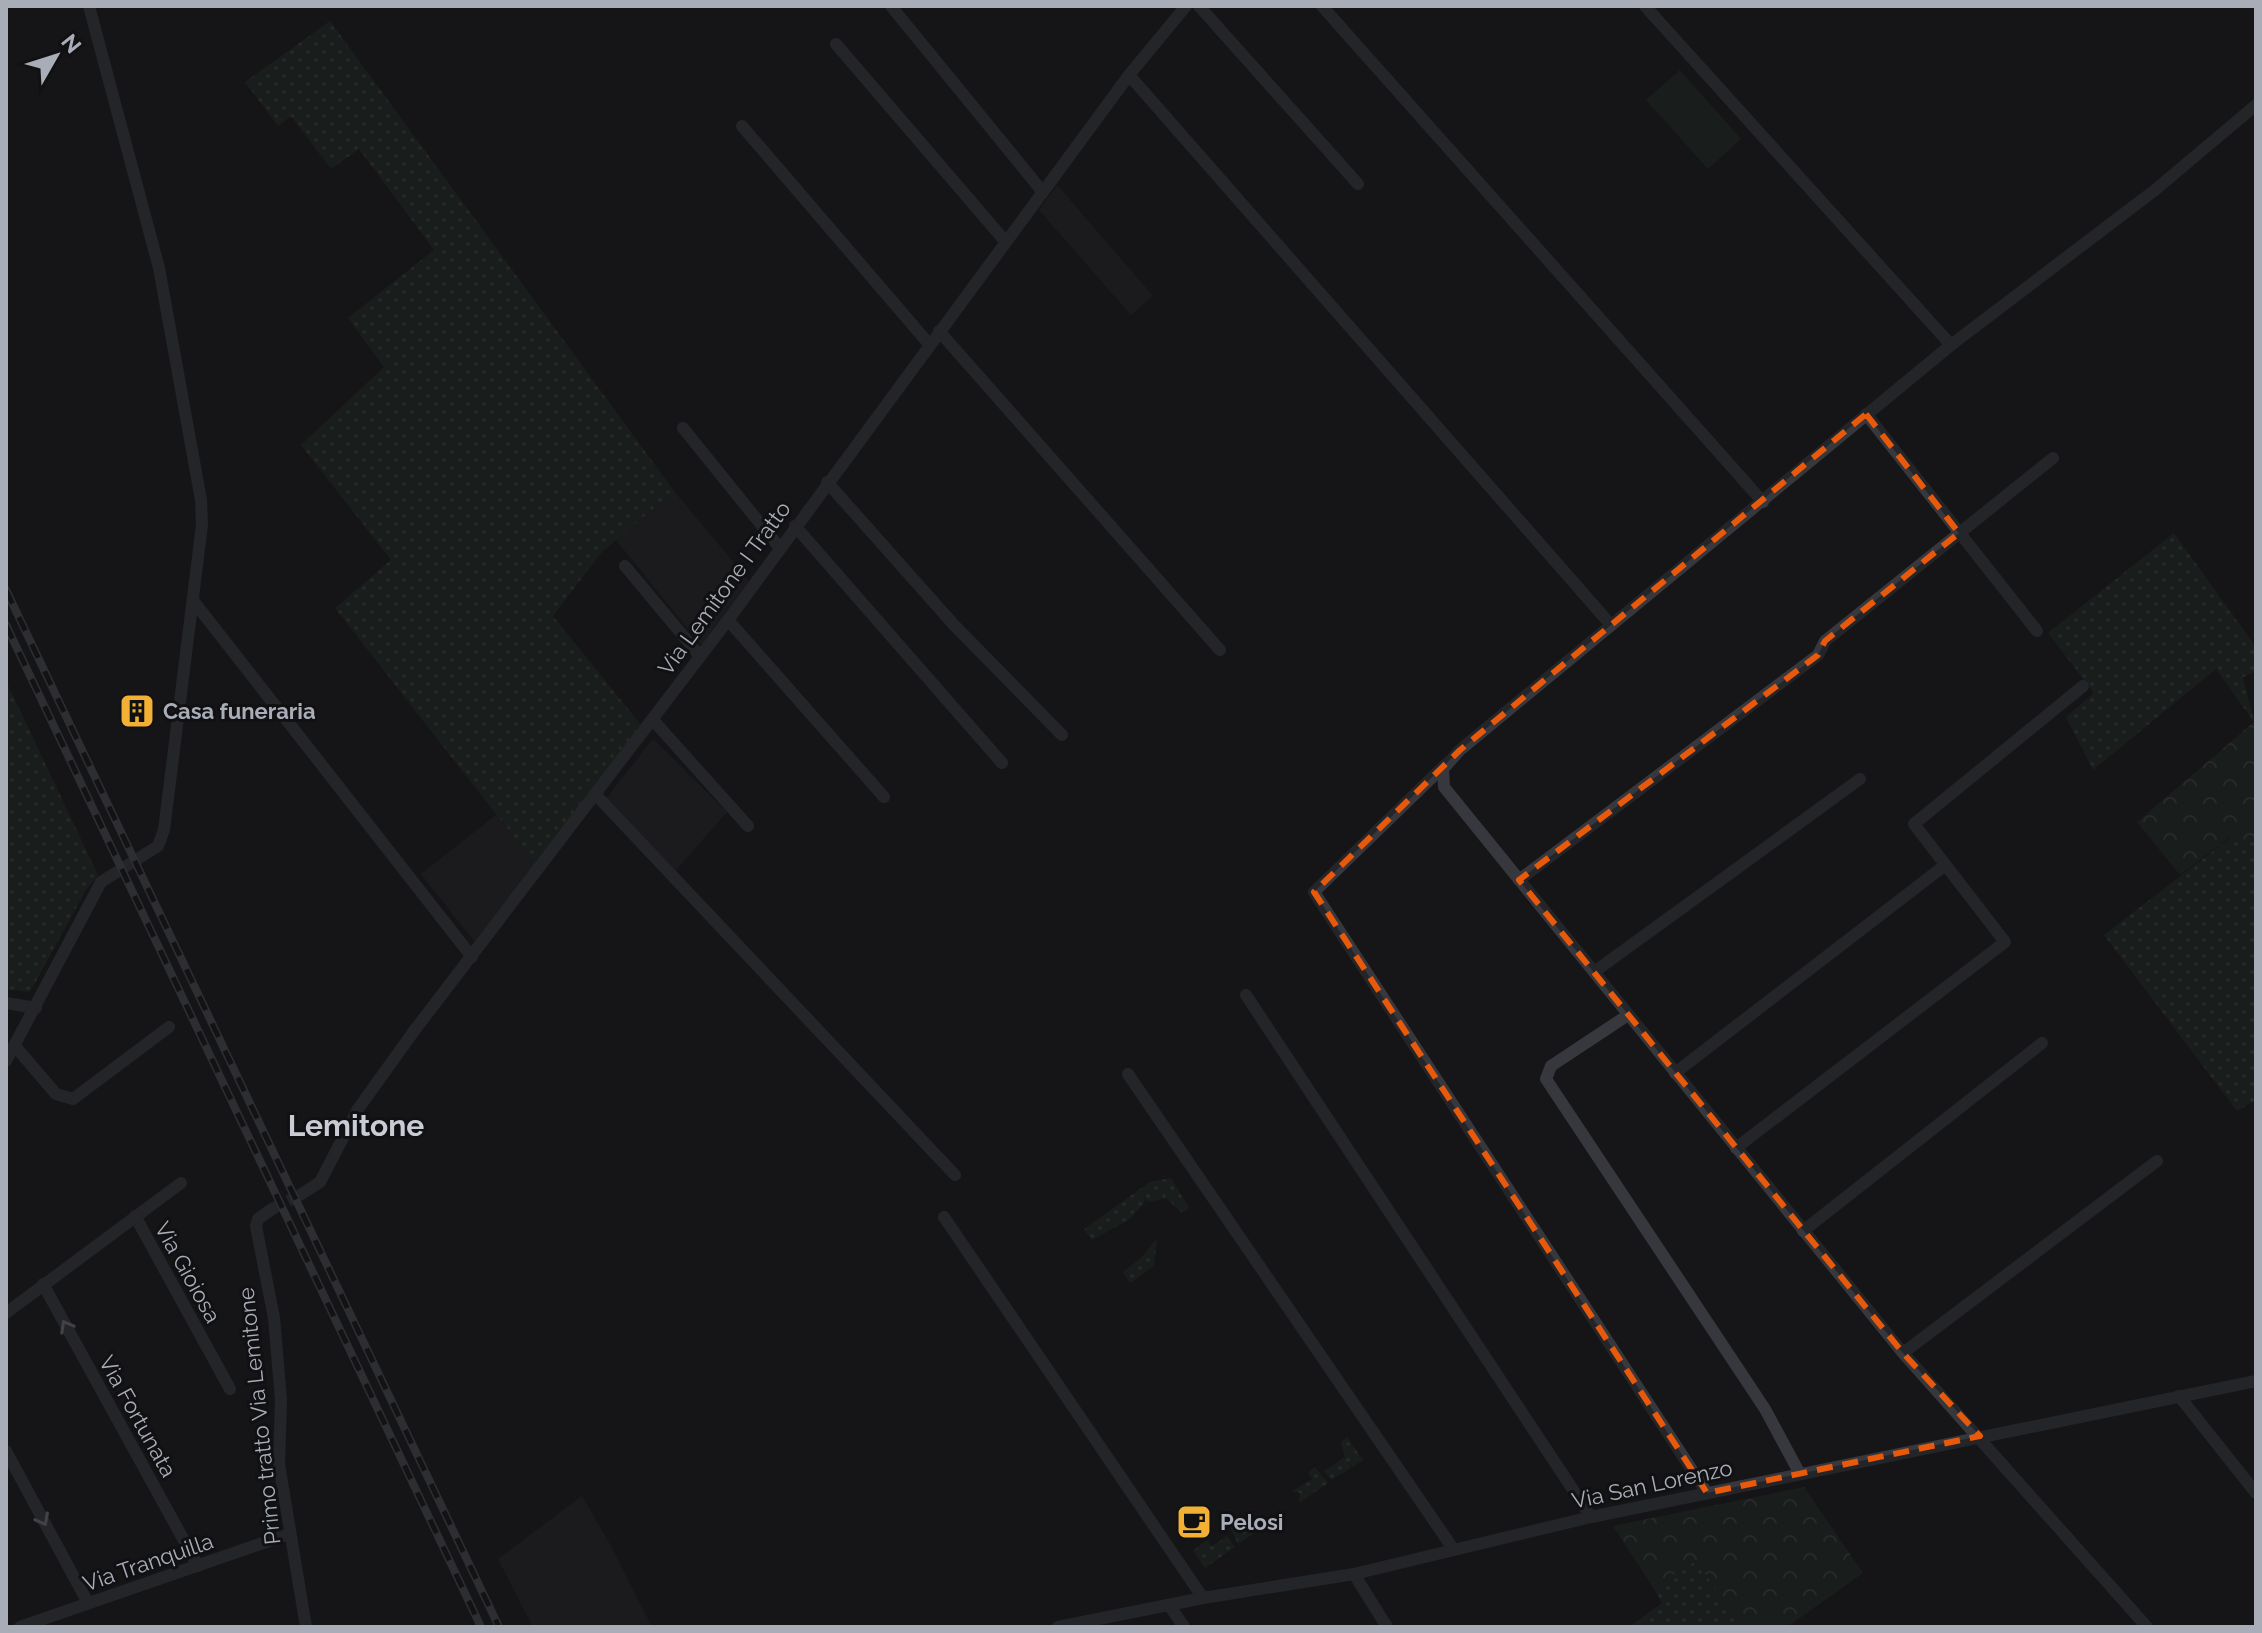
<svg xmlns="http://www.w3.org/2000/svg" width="2262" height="1633" font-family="Raleway,sans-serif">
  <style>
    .built { fill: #222225 }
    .grass { fill: url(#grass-dots) }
    .forest { fill: url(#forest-crowns) }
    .pitch { fill: #1e261f }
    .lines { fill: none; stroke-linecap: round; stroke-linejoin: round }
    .minor-tunnel { stroke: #333438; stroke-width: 12; stroke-dasharray: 12 6; stroke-linecap: butt }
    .minor { stroke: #37383d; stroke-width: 12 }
    .rail-casing { stroke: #4a4c52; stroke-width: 8 }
    .rail { stroke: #111113; stroke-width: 5; stroke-dasharray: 15; stroke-linecap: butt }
    .oneway { stroke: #757881 }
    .marked { fill: none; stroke: #e8590c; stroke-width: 6; stroke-dasharray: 16 10; stroke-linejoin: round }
    .labels { text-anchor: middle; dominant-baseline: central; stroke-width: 6; stroke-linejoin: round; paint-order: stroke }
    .street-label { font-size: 22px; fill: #a8adb8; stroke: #111113 }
    .poi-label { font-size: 22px; font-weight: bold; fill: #a8adb8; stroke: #111113; text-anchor: start }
    .district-label { font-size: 30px; font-weight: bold; fill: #c9ccd4; stroke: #111113 }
  </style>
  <defs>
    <pattern id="grass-dots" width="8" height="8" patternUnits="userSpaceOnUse" patternTransform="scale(2)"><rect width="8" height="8" fill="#1e261f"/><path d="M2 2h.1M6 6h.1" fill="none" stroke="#3c433d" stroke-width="1.8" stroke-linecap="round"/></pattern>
    <pattern id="forest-crowns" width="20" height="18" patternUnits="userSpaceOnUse" patternTransform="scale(2)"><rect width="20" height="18" fill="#1e261f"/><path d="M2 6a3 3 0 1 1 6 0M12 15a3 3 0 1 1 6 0" fill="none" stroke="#3c433d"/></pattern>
  </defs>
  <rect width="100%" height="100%" fill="#161618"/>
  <g class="built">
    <path d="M1057,185l96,111 -22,19 -92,-105z"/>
    <path d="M674,491l75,90 -48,64 -85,-105z"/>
    <path d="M653,739l74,73 -53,60 -69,-72z"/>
    <path d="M496,815l39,49 -60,78 -54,-68z"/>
    <path d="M582,1496l30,52 40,79h-119l-35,-68z"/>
  </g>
  <g class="grass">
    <path d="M330,21l344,470 -73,62 -48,63 88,109 -106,139 -200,-256 56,-48 -90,-115 83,-78 -36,-49 86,-68 -75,-101 -28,20 -40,-53 -13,10 -33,-44z"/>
    <path d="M2174,533l82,114v25l-13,5 11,45 -38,-53 -123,101 -27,-53 28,-24 -46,-60z"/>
    <path d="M6,681l92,194 -12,15 -56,102 -24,-3z"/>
    <path d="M2231,837l25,5v258l-19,11 -133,-176z"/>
    <path d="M1171,1178l18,30 -7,5 -16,-15 -18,4 -5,-5 2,5 -15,17 -38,21 -8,-11 66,-47z"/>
    <path d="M1157,1238l-3,28 -24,17 -7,-11 19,-15z"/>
    <path d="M1347,1437l16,23 -11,7 -5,-7 4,8 -20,12 -7,-9 21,-14 -4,-15z"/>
    <path d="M1315,1467l13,16 -29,20 1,-10 -8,-2 20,-12 -4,-7z"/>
    <path d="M1259,1514l-1,8 10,2 -30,20 -8,-17 7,-5 4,6z"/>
    <path d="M1227,1536l8,11 -30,21 -12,-17 14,-11 5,6z"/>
    <path d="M1696,1561l47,66h-114l33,-24 -9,-16z"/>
  </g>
  <g class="forest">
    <path d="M2254,722l2,120 -26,-5 -50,38 -43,-53z"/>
    <path d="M1804,1487l59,86 -76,54h-44l-47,-66 -43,26 -40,-61z"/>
  </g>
  <path class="pitch" d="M1680,70l61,69 -33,30 -62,-69z"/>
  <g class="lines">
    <path class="minor-tunnel" d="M272,1209l28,-14"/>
    <g class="minor">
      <path d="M891,6l151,185"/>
      <path d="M1199,6l159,178"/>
      <path d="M1322,6l441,496"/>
      <path d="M1645,6l306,339"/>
      <path d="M836,44l169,197"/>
      <path d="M1129,75l482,550"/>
      <path d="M742,126l187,218"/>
      <path d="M939,331l281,319"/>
      <path d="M1866,414l171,217"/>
      <path d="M683,428l97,120"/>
      <path d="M827,482l127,143 108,110"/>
      <path d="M795,526l207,237"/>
      <path d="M625,566l75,90"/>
      <path d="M195,603l277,354"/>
      <path d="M728,620l156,177"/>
      <path d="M653,720l95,106"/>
      <path d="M1446,764l-132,128 393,601"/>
      <path d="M596,795l359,380"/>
      <path d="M1519,880l299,-225 7,-14 228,-183"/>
      <path d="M1594,972l266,-193"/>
      <path d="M1246,995l345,522"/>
      <path d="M6,1003l30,5"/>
      <path d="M1628,1015l-77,51 -5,13 219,330 35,65"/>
      <path d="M15,1046l41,48 17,5 96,-72"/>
      <path d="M6,1061l95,-179 57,-36 6,-16 38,-305 -1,-25 -42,-232 -70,-262"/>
      <path d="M1675,1073l269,-207"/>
      <path d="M1128,1074l326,476"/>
      <path d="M1736,1148l269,-206 -91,-118 169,-138"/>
      <path d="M300,1195l20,-13 38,-73 56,-78 314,-411 401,-545 57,-69"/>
      <path d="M272,1209l-14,10 -2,7 18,92 7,82 -2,64 27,163"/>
      <path d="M135,1216l95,173"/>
      <path d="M944,1217l259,381"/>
      <path d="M1803,1231l239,-188"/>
      <path d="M43,1284l155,282"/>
      <path d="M6,1313l175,-130"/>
      <path d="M1903,1353l254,-192"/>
      <path d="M2179,1396l77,97"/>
      <path d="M6,1451l82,152"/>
      <path d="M1354,1574l33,53"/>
      <path d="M1169,1605l15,22"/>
      <path d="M20,1627l269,-93"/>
      <path d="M1058,1627l145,-29 151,-24 237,-57 665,-136"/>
      <path d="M2147,1627l-244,-274 -459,-566 -1,-18 17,-19 491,-405 204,-155 101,-85"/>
    </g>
    <defs>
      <g id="rail">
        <path d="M6,590l493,1037"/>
        <path d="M6,625l475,1002"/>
      </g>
    </defs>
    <use href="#rail" class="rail-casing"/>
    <use href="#rail" class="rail"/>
  </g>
  <defs><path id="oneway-chevron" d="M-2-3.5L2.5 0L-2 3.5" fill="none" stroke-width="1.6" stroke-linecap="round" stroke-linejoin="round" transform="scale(2)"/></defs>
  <g class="oneway">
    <use href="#oneway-chevron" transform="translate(66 1326) rotate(-119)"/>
    <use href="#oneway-chevron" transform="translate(43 1520) rotate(62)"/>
  </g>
  <path d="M0 0H2262V1633H0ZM1866,414l93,119 -134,108 -7,14 -299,225 384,473 77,83 -273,57 -393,-601 146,-142z" fill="#161618" fill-opacity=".55" fill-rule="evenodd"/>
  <path class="marked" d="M1866,414l93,119 -134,108 -7,14 -299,225 384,473 77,83 -273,57 -393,-601 146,-142z"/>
  <defs>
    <symbol id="building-square" viewBox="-11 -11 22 22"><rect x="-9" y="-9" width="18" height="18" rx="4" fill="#f2b134" stroke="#111113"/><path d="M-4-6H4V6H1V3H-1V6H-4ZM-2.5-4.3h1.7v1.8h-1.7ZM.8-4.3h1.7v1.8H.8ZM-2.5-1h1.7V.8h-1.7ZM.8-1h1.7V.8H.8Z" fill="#111"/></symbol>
    <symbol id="cafe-square" viewBox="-11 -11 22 22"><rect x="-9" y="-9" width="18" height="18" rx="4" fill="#f2b134" stroke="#111113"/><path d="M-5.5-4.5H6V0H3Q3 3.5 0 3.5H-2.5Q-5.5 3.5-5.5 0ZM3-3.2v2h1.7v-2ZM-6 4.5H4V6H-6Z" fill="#111"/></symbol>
  </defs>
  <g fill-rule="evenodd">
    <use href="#building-square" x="117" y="691" width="40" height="40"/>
    <use href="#cafe-square" x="1174" y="1502" width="40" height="40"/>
  </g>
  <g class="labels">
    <g class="street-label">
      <text transform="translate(724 588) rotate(-54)">Via Lemitone I Tratto</text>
      <text transform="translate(188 1272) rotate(61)">Via Gioiosa</text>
      <text transform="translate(138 1416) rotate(61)">Via Fortunata</text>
      <text transform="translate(259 1416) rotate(-96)">Primo tratto Via Lemitone</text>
      <text transform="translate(1652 1484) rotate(-12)">Via San Lorenzo</text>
      <text transform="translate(148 1562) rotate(-19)">Via Tranquilla</text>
    </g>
    <g class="poi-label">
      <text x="163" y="711">Casa funeraria</text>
      <text x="1220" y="1522">Pelosi</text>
    </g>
    <g class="district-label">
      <text x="356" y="1125">Lemitone</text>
    </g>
  </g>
  <rect width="2262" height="1633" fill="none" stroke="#a8adb8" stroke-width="16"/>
  <g transform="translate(56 56) rotate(51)" stroke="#111113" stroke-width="6" paint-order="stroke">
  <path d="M0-6L14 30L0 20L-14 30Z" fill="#a8adb8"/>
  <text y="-12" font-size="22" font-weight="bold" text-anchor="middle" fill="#a8adb8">N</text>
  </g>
</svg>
